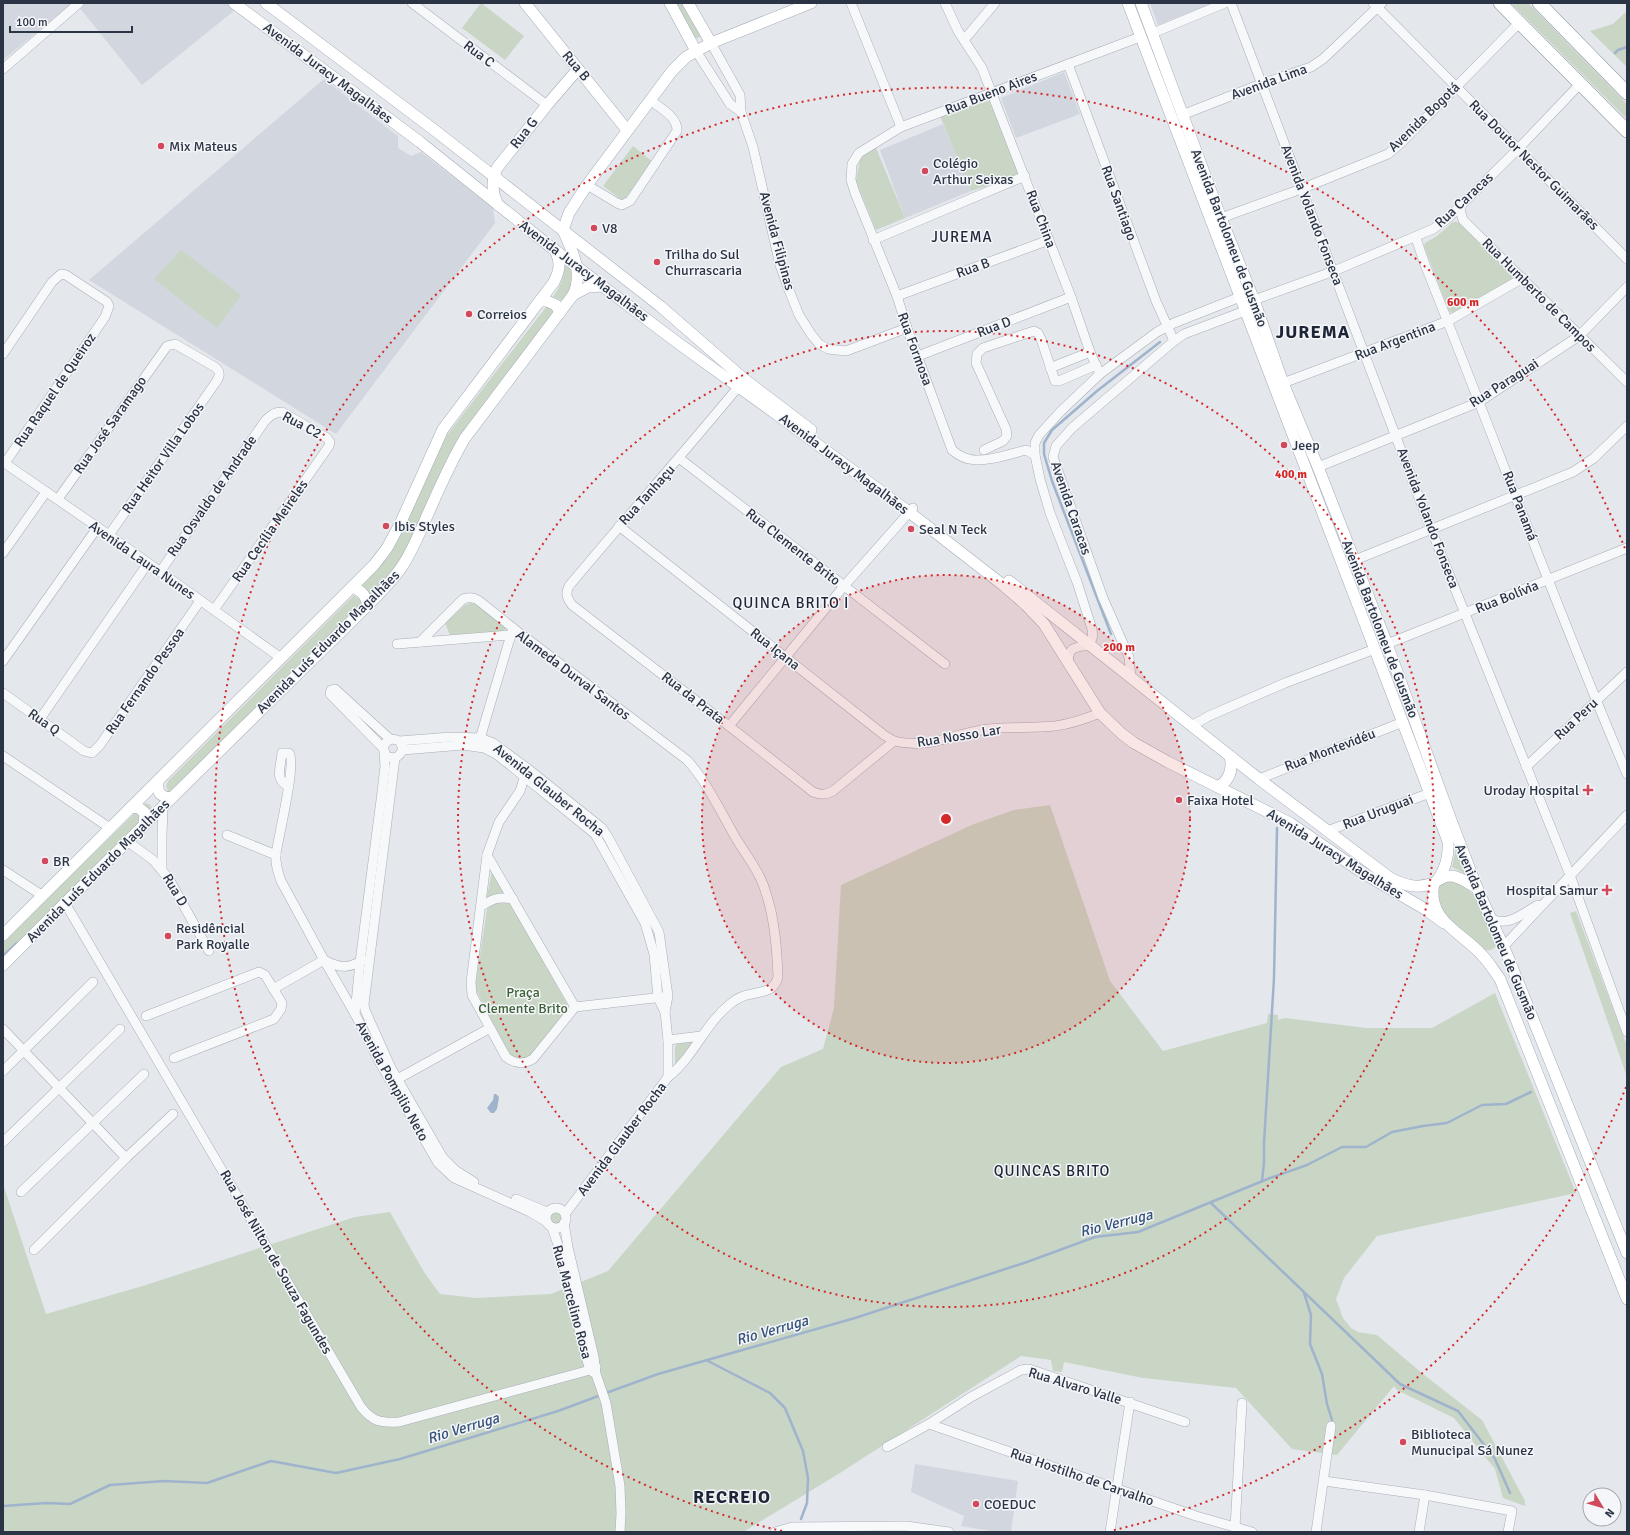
<svg xmlns="http://www.w3.org/2000/svg" width="1630" height="1535" font-family="Signika,sans-serif">
  <style>
    .built { fill: #d2d6de }
    .green { fill: #c9d6c5 }
    .water { fill: #9fb4cc }
    .lines { fill: none; stroke-linecap: round; stroke-linejoin: round }
    .stream { stroke: #9fb4cc; stroke-width: 2.5 }
    .minor-casing { stroke: #a9aeb7; stroke-width: 10 }
    .major-casing { stroke: #a3abb8; stroke-width: 12 }
    .highway-casing { stroke: #8b94a3; stroke-width: 14 }
    .minor { stroke: #f7f8fa; stroke-width: 9 }
    .major { stroke: #fff; stroke-width: 11 }
    .highway { stroke: #fff; stroke-width: 13 }
    .ring { fill: none; stroke: #d62828; stroke-width: 2; stroke-dasharray: 2 4 }
    .poi-dot { fill: #d1495b; stroke: #f4f6f9; stroke-width: 1.5 }
    .labels { text-anchor: middle; dominant-baseline: central; stroke-width: 3; stroke-linejoin: round; paint-order: stroke }
    .street-label { font-size: 14px; fill: #2b3445; stroke: #f4f6f9 }
    .poi-label { font-size: 14px; fill: #2b3445; stroke: #f4f6f9; text-anchor: start }
    .park-label { font-size: 14px; fill: #3f6138; stroke: #f4f6f9 }
    .neighbourhood-label { font-size: 15px; letter-spacing: 1px; fill: #1d2536; stroke: #f4f6f9 }
    .water-label { font-size: 15px; font-style: italic; fill: #34527a; stroke: #f4f6f9 }
    .district-label { font-size: 18px; font-weight: bold; letter-spacing: 1px; fill: #1d2536; stroke: #f4f6f9 }
    .centre { fill: #d62828; stroke: #f4f6f9; stroke-width: 2 }
    .ring-label { font-size: 12px; text-anchor: middle; font-weight: bold; fill: #d62828; stroke: #f4f6f9; stroke-width: 3; stroke-linejoin: round; paint-order: stroke }
  </style>
  <rect width="100%" height="100%" fill="#e4e7ec"/>
  <g class="built">
    <path d="M3,3h69l-69,57z"/>
    <path d="M84,3h142l9,7 -93,75 -63,-78z"/>
    <path d="M1150,3h62l-54,22z"/>
    <path d="M1064,72l16,42 -64,24 -15,-40z"/>
    <path d="M324,79l74,57v12l13,8 10,-4 72,56 2,15 -159,211 -247,-154z"/>
    <path d="M943,124l28,67 -66,27 -25,-68z"/>
    <path d="M915,1464l103,17 -7,51h-15l-35,-6 3,-10 -53,-24z"/>
  </g>
  <g class="green">
    <path d="M481,3l43,33 -19,24 -43,-32z"/>
    <path d="M674,3h11l16,31 -2,4h-3l-2,-2z"/>
    <path d="M1511,3h17l99,101v15z"/>
    <path d="M1627,11v56l-37,-36 23,-7z"/>
    <path d="M991,100l28,76 -48,15 -31,-75z"/>
    <path d="M633,146l20,16 -30,39 -20,-15z"/>
    <path d="M876,148l29,70 -29,12 -20,-49 4,-22 4,-5z"/>
    <path d="M1453,222h5l6,3 51,53 -61,37 -5,-4 -25,-65 1,-3 12,-7z"/>
    <path d="M181,250l60,45 -24,33 -63,-49z"/>
    <path d="M564,261l6,4c2,18 5,25 -8,39l-1,-4 -8,-3c8,-11 12,-22 11,-36z"/>
    <path d="M546,307h5l3,3 1,4 -64,87 -83,150 -36,47 -3,-6 -7,-6 27,-30 8,-14 50,-107z"/>
    <path d="M354,595l8,7 -1,6 -190,183h-3l-2,-5 2,-5z"/>
    <path d="M473,602l33,26 -2,3 -54,4 -5,-12 20,-18z"/>
    <path d="M145,803l4,1 4,5 -150,154v-21z"/>
    <path d="M1050,805l60,176 53,70 104,-28 1,-9 10,1v5l7,-2 81,10h66l63,-35 81,200 -199,43 -33,42 -8,21 7,19 8,10 7,4 19,3 46,39 59,46 43,81v5l-22,-8 -8,-29 -41,-51 -57,-28 -3,-4 -57,69 -45,-6 -56,-61 -93,-10 -79,-16 -2,10 -9,-1 -2,-11 -30,-4 -181,117 -97,59h-740v-348l43,130 100,-29 209,-68 35,-5 34,60 16,22 36,4 75,-4 57,-23 173,-204 42,-18 11,-41 7,-123 133,-61 40,-14z"/>
    <path d="M1456,848l9,26 -13,-7z"/>
    <path d="M492,871l15,23 -19,5 -1,-3z"/>
    <path d="M1451,880l15,7 11,12 20,46c-4,5 -8,6 -14,5l-32,-26 -13,-22 1,-16 4,-4z"/>
    <path d="M503,901l9,4 55,99v9l-36,46 -8,2 -12,-6 -7,-10 -29,-57 12,-79 4,-5z"/>
    <path d="M1576,911l51,135v31l-57,-164z"/>
    <path d="M693,1041l2,3 -20,23v-20l2,-4z"/>
    <circle cx="556" cy="1218" r="7"/>
  </g>
  <path class="water" d="M494,1094h2l3,3 -2,12 -3,4h-3l-4,-5 6,-8z"/>
  <g class="lines">
    <g class="stream">
      <path d="M1615,53l3,-3 9,-3"/>
      <path d="M1111,634l-59,-153 -8,-27v-11l8,-13 45,-39 63,-49"/>
      <path d="M3,956l14,-13"/>
      <path d="M1262,1181l2,-18v-20l10,-165 3,-150"/>
      <path d="M1211,1203l189,181 58,27 37,48 15,34"/>
      <path d="M1304,1293l7,22 -1,29 12,30 5,30 5,16"/>
      <path d="M706,1360l64,33 15,15 18,43 5,27 -1,25 -6,16"/>
      <path d="M606,1393l52,-19 197,-56 172,-56 68,-25 43,-5 132,-54 37,-13 35,-18h24l26,-15 31,-6 24,-3 35,-18 24,-1 25,-12"/>
      <path d="M3,1506l43,-3 24,1 40,-19 54,-4 43,2 64,-22 65,12 64,-14 158,-48 43,-16"/>
    </g>
    <defs>
      <g id="minor">
        <path d="M412,3l135,102"/>
        <path d="M851,3l50,124"/>
        <path d="M945,3l13,28 24,37 89,229 19,55 10,22"/>
        <path d="M1231,3l200,526 139,346 57,157"/>
        <path d="M1373,3l254,256"/>
        <path d="M1153,33l72,-30"/>
        <path d="M964,40l31,-37"/>
        <path d="M711,43l29,52 1,17 12,35 27,118 9,25 10,25 12,19 8,10 9,5 18,2 61,-23"/>
        <path d="M696,51l34,53 11,8"/>
        <path d="M1068,64l88,237 18,40"/>
        <path d="M3,69l76,-66"/>
        <path d="M1182,115l79,-31 50,-17 12,-8 59,-56"/>
        <path d="M587,185l30,18 5,2 8,-4 47,-70c1,-14 -17,-23 -27,-31"/>
        <path d="M1462,204l-2,6 3,10 164,162"/>
        <path d="M1221,218l80,-29 87,-35 13,-11 118,-120"/>
        <path d="M1416,238l8,24c68,170 131,343 203,512"/>
        <path d="M873,240l152,-64"/>
        <path d="M897,296l152,-56"/>
        <path d="M1254,300l80,-29 99,-42 14,-10 70,-69 63,-66"/>
        <path d="M3,354l49,-72 9,-8 5,1 41,27 2,4 -4,11 -100,146"/>
        <path d="M918,356l153,-59"/>
        <path d="M1050,368l40,-16"/>
        <path d="M1283,383l165,-62 75,-43"/>
        <path d="M739,386c-56,68 -114,133 -170,200 -4,8 -2,12 3,19l157,121 84,66c8,3 13,3 20,-1l61,-50c37,9 59,-8 94,-12 22,-2 45,-1 67,-3 16,-2 30,-7 45,-13"/>
        <path d="M984,450l19,-9 4,-5 -1,-7 -30,-66 1,-9 6,-6 51,-17 4,2 3,6 14,42h4l37,-16"/>
        <path d="M1035,455l-9,-5c-16,4 -42,13 -57,9 -7,-1 -12,-5 -17,-9l-45,-122 -10,-32 -42,-103 -4,-13 1,-16 7,-11 42,-26 239,-90"/>
        <path d="M679,458l266,206"/>
        <path d="M3,462l106,73 172,123"/>
        <path d="M1318,467l161,-65 100,-66 48,-49"/>
        <path d="M58,499l109,-153 8,-2 40,23c6,5 5,9 1,15l-107,153"/>
        <path d="M619,526l265,209 10,6"/>
        <path d="M3,553l43,-61"/>
        <path d="M1355,560l218,-88 21,-14 33,-32"/>
        <path d="M160,572l105,-151c5,-5 9,-9 17,-9l45,26 3,4 -1,4 -115,164"/>
        <path d="M420,642l43,-43c6,-2 10,-2 15,1l35,28 174,132c21,23 34,53 50,80 10,16 24,34 29,53 9,27 11,56 12,84 -4,15 -14,14 -26,17 -8,1 -16,5 -22,10 -26,21 -36,53 -62,73"/>
        <path d="M397,644l113,-9"/>
        <path d="M1387,644l240,-96"/>
        <path d="M3,661l94,-133"/>
        <path d="M1068,662c1,-16 7,-14 20,-17 5,-5 5,-9 4,-16l-15,-47 -27,-69 -10,-34 -5,-24v-12l4,-8 21,-23 40,-38 57,-42 17,-9 66,-26"/>
        <path d="M1131,678l-2,-21 -26,-59 -50,-141 3,-11 16,-18 102,-87 10,-7 61,-23"/>
        <path d="M3,693l81,58 8,2 8,-8 100,-144"/>
        <path d="M40,719l108,-156"/>
        <path d="M729,726l115,-140 69,-78"/>
        <path d="M1191,726l18,-10 76,-33 90,-34"/>
        <path d="M399,741c6,8 3,13 -4,17l-8,-1 -4,-9c3,-8 8,-11 16,-7l52,-4 29,1 13,5 34,25 75,60 6,9 51,95 9,64 -3,16 3,28v37l-103,137"/>
        <path d="M479,742l34,-114"/>
        <path d="M383,748l-53,-54 1,-4 4,-1 55,50"/>
        <path d="M403,750l60,-5 21,3 12,6 14,11 85,69 50,89 9,31 4,44 7,14"/>
        <path d="M384,753l1,13 -4,34 -21,162 -5,52 24,47 59,102 16,15 76,34 17,10"/>
        <path d="M3,756l107,72"/>
        <path d="M395,758l-31,246 1,6 26,58 52,90 12,12 19,12"/>
        <path d="M1526,767l101,-95"/>
        <path d="M526,772l-6,19 -21,31 -12,33 -16,127 1,13 34,62c9,7 17,8 27,2l42,-52"/>
        <path d="M1259,779l144,-57"/>
        <path d="M288,786c-14,-6 -7,-20 -6,-33h7c8,9 -11,85 -13,101 -1,10 2,18 5,27l43,79c15,8 24,9 39,0"/>
        <path d="M1327,831l103,-38"/>
        <path d="M227,835l49,20"/>
        <path d="M127,841l26,19 16,19 40,72"/>
        <path d="M487,855l88,152"/>
        <path d="M3,870l40,26"/>
        <path d="M162,870v-35l1,-28"/>
        <path d="M65,903l296,504c12,15 20,16 38,15l191,-52 6,-3"/>
        <path d="M481,906c12,-7 17,-10 32,-7"/>
        <path d="M1492,919c17,8 31,-6 46,-14"/>
        <path d="M1504,946l123,-131"/>
        <path d="M273,989l51,-29 31,54"/>
        <path d="M575,1007l88,-10"/>
        <path d="M146,1016l113,-44 6,3 17,28 -1,6 -7,10 -100,39"/>
        <path d="M3,1029l123,129"/>
        <path d="M668,1040l33,-4"/>
        <path d="M3,1071l90,-89"/>
        <path d="M392,1082l98,-54"/>
        <path d="M3,1142l117,-113"/>
        <path d="M21,1192l123,-118"/>
        <path d="M516,1199l31,13"/>
        <circle cx="556" cy="1218" r="10"/>
        <path d="M564,1223l4,24 26,110 2,17 10,29 14,83 1,28 -1,18"/>
        <path d="M552,1227l9,27 24,100 5,16 4,3"/>
        <path d="M34,1250l92,-92 47,-44"/>
        <path d="M929,1424l267,92 56,16"/>
        <path d="M887,1447l42,-23 42,-27 50,-27 8,-1 12,4 144,49"/>
        <path d="M1324,1481l101,14 87,16 -4,21"/>
        <path d="M1235,1528l7,-125"/>
        <path d="M775,1532l17,-5 114,-1 43,6"/>
        <path d="M1110,1532l20,-130"/>
        <path d="M1316,1532l15,-106"/>
        <path d="M1419,1532l6,-37"/>
      </g>
      <g id="major">
        <path d="M234,3l186,139 132,106 126,95 105,76 126,93 94,73 23,20 18,19 56,89 22,21 12,9 34,19 122,61 73,50 62,36 19,14"/>
        <path d="M266,3l167,126 227,177 84,73 67,51"/>
        <path d="M525,3l102,127"/>
        <path d="M670,3l26,48"/>
        <path d="M688,3l23,40"/>
        <path d="M1128,3l320,838c1,15 -2,26 -10,39"/>
        <path d="M1141,3l80,215 33,82 29,83 35,84 69,177 65,179 25,65 31,69 119,296"/>
        <path d="M498,205c-6,-12 -7,-24 -1,-37l50,-63 31,-36"/>
        <path d="M573,295l15,-8 14,-1"/>
        <path d="M541,301h6l9,4 4,8"/>
        <path d="M1009,581l250,198 131,99c16,8 27,11 44,5"/>
        <path d="M353,587c10,5 12,8 15,18"/>
        <path d="M158,781c-1,12 2,16 14,17"/>
        <path d="M1218,787c12,-7 15,-18 12,-31"/>
        <path d="M131,807l8,1 6,5 -1,11"/>
        <path d="M1477,888c-16,-9 -26,-19 -43,-5 -8,37 27,49 47,71 8,8 13,17 19,25l127,320"/>
        <path d="M3,935l371,-370 13,-17 13,-24 43,-95 111,-147c6,-12 7,-20 1,-32"/>
        <path d="M3,965c121,-121 243,-240 365,-360 12,-12 23,-23 33,-37 11,-16 18,-34 26,-52 12,-27 23,-53 38,-78l108,-143c11,-22 -1,-44 -10,-65l6,-17 18,-28 85,-114 14,-14 25,-14 100,-40"/>
      </g>
      <g id="highway">
        <path d="M1500,3l127,128"/>
        <path d="M1539,3l88,90"/>
      </g>
    </defs>
    <use href="#minor" class="minor-casing"/>
    <use href="#major" class="major-casing"/>
    <use href="#highway" class="highway-casing"/>
    <use href="#minor" class="minor"/>
    <use href="#major" class="major"/>
    <use href="#highway" class="highway"/>
  </g>
  <circle cx="946" cy="819" r="244" fill="#d62828" fill-opacity=".12"/>
  <g class="ring">
    <circle cx="946" cy="819" r="244"/>
    <circle cx="946" cy="819" r="488"/>
    <path d="M1626 1087A731 731 0 0 1 1110 1531M782 1531A731 731 0 1 1 1626 551"/>
  </g>
  <g class="poi-dot">
    <circle cx="161" cy="146" r="4"/>
    <circle cx="925" cy="171" r="4"/>
    <circle cx="594" cy="228" r="4"/>
    <circle cx="657" cy="262" r="4"/>
    <circle cx="469" cy="314" r="4"/>
    <circle cx="1284" cy="445" r="4"/>
    <circle cx="386" cy="526" r="4"/>
    <circle cx="911" cy="529" r="4"/>
    <path d="M1586 784h4v4h4v4h-4v4h-4v-4h-4v-4h4z"/>
    <circle cx="1179" cy="800" r="4"/>
    <circle cx="45" cy="861" r="4"/>
    <path d="M1605 884h4v4h4v4h-4v4h-4v-4h-4v-4h4z"/>
    <circle cx="168" cy="936" r="4"/>
    <circle cx="1403" cy="1442" r="4"/>
    <circle cx="976" cy="1504" r="4"/>
  </g>
  <g class="labels">
    <g class="street-label">
      <text transform="translate(479 54) rotate(37)">Rua C</text>
      <text transform="translate(576 66) rotate(50)">Rua B</text>
      <text transform="translate(328 73) rotate(37)">Avenida Juracy Magalhães</text>
      <text transform="translate(1269 82) rotate(-20)">Avenida Lima</text>
      <text transform="translate(991 93) rotate(-21)">Rua Bueno Aires</text>
      <text transform="translate(1424 117) rotate(-44)">Avenida Bogotá</text>
      <text transform="translate(524 133) rotate(-52)">Rua G</text>
      <text transform="translate(1534 165) rotate(45)">Rua Doutor Nestor Guimarães</text>
      <text transform="translate(1464 200) rotate(-43)">Rua Caracas</text>
      <text transform="translate(1119 203) rotate(70)">Rua Santiago</text>
      <text transform="translate(1312 215) rotate(69)">Avenida Yolando Fonseca</text>
      <text transform="translate(1041 219) rotate(69)">Rua China</text>
      <text transform="translate(1229 238) rotate(69)">Avenida Bartolomeu de Gusmão</text>
      <text transform="translate(777 241) rotate(75)">Avenida Filipinas</text>
      <text transform="translate(973 268) rotate(-20)">Rua B</text>
      <text transform="translate(584 271) rotate(37)">Avenida Juracy Magalhães</text>
      <text transform="translate(1539 295) rotate(45)">Rua Humberto de Campos</text>
      <text transform="translate(994 327) rotate(-21)">Rua D</text>
      <text transform="translate(1395 341) rotate(-21)">Rua Argentina</text>
      <text transform="translate(915 349) rotate(70)">Rua Formosa</text>
      <text transform="translate(1504 383) rotate(-32)">Rua Paraguai</text>
      <text transform="translate(55 390) rotate(-56)">Rua Raquel de Queiroz</text>
      <text transform="translate(110 425) rotate(-55)">Rua José Saramago</text>
      <text transform="translate(302 425) rotate(28)">Rua C2</text>
      <text transform="translate(163 458) rotate(-55)">Rua Heitor Villa Lobos</text>
      <text transform="translate(844 464) rotate(37)">Avenida Juracy Magalhães</text>
      <text transform="translate(647 495) rotate(-48)">Rua Tanhaçu</text>
      <text transform="translate(212 496) rotate(-55)">Rua Osvaldo de Andrade</text>
      <text transform="translate(1520 506) rotate(69)">Rua Panamá</text>
      <text transform="translate(1071 508) rotate(71)">Avenida Caracas</text>
      <text transform="translate(1428 518) rotate(69)">Avenida Yolando Fonseca</text>
      <text transform="translate(270 531) rotate(-55)">Rua Cecília Meireles</text>
      <text transform="translate(793 547) rotate(38)">Rua Clemente Brito</text>
      <text transform="translate(142 560) rotate(35)">Avenida Laura Nunes</text>
      <text transform="translate(1507 597) rotate(-22)">Rua Bolívia</text>
      <text transform="translate(1380 629) rotate(69)">Avenida Bartolomeu de Gusmão</text>
      <text transform="translate(328 642) rotate(-45)">Avenida Luís Eduardo Magalhães</text>
      <text transform="translate(775 649) rotate(38)">Rua Içana</text>
      <text transform="translate(573 675) rotate(37)">Alameda Durval Santos</text>
      <text transform="translate(145 681) rotate(-55)">Rua Fernando Pessoa</text>
      <text transform="translate(693 698) rotate(38)">Rua da Prata</text>
      <text transform="translate(1576 719) rotate(-43)">Rua Peru</text>
      <text transform="translate(44 722) rotate(35)">Rua Q</text>
      <text transform="translate(959 736) rotate(-9)">Rua Nosso Lar</text>
      <text transform="translate(1330 750) rotate(-21)">Rua Montevidéu</text>
      <text transform="translate(549 790) rotate(39)">Avenida Glauber Rocha</text>
      <text transform="translate(1378 812) rotate(-21)">Rua Uruguai</text>
      <text transform="translate(1335 854) rotate(32)">Avenida Juracy Magalhães</text>
      <text transform="translate(98 871) rotate(-45)">Avenida Luís Eduardo Magalhães</text>
      <text transform="translate(175 890) rotate(59)">Rua D</text>
      <text transform="translate(1496 932) rotate(67)">Avenida Bartolomeu de Gusmão</text>
      <text transform="translate(392 1081) rotate(61)">Avenida Pompilio Neto</text>
      <text transform="translate(622 1139) rotate(-53)">Avenida Glauber Rocha</text>
      <text transform="translate(276 1262) rotate(60)">Rua José Nilton de Souza Fagundes</text>
      <text transform="translate(572 1302) rotate(75)">Rua Marcelino Rosa</text>
      <text transform="translate(1075 1386) rotate(17)">Rua Alvaro Valle</text>
      <text transform="translate(1082 1477) rotate(19)">Rua Hostilho de Carvalho</text>
    </g>
    <g class="poi-label">
      <text x="169" y="146">Mix Mateus</text>
      <text x="933" y="163">Colégio<tspan x="933" dy="16">Arthur Seixas</tspan></text>
      <text x="602" y="228">V8</text>
      <text x="665" y="254">Trilha do Sul<tspan x="665" dy="16">Churrascaria</tspan></text>
      <text x="477" y="314">Correios</text>
      <text x="1292" y="445">Jeep</text>
      <text x="394" y="526">Ibis Styles</text>
      <text x="919" y="529">Seal N Teck</text>
      <text x="1579" y="790" text-anchor="end">Uroday Hospital</text>
      <text x="1187" y="800">Faixa Hotel</text>
      <text x="53" y="861">BR</text>
      <text x="1598" y="890" text-anchor="end">Hospital Samur</text>
      <text x="176" y="928">Residêncial<tspan x="176" dy="16">Park Royalle</tspan></text>
      <text x="1411" y="1434">Biblioteca<tspan x="1411" dy="16">Munucipal Sá Nunez</tspan></text>
      <text x="984" y="1504">COEDUC</text>
    </g>
    <g class="park-label">
      <text x="523" y="992">Praça<tspan x="523" dy="16">Clemente Brito</tspan></text>
    </g>
    <g class="neighbourhood-label">
      <text x="962" y="237">JUREMA</text>
      <text x="791" y="603">QUINCA BRITO I</text>
      <text x="1052" y="1171">QUINCAS BRITO</text>
    </g>
    <g class="water-label">
      <text transform="translate(1116 1223) rotate(-14)">Rio Verruga</text>
      <text transform="translate(772 1330) rotate(-16)">Rio Verruga</text>
      <text transform="translate(463 1428) rotate(-17)">Rio Verruga</text>
    </g>
    <g class="district-label">
      <text x="1313" y="332">JUREMA</text>
      <text x="732" y="1497">RECREIO</text>
    </g>
  </g>
  <circle cx="946" cy="819" r="6" class="centre"/>
  <g class="ring-label">
    <text x="1463" y="306">600 m</text>
    <text x="1291" y="478">400 m</text>
    <text x="1119" y="651">200 m</text>
  </g>
  <rect width="1630" height="1535" fill="none" stroke="#2b3445" stroke-width="8"/>
  <g transform="translate(1602 1507) rotate(128)"><circle r="19" fill="#f4f6f9" stroke="#a4a8b1"/>
  <path d="M0-3L7 15L0 10L-7 15Z" fill="#d1495b"/>
  <text y="-6" font-size="11" font-weight="bold" text-anchor="middle" fill="#2b3445">N</text>
  </g>
  <path d="M10 26v6h122v-6" fill="none" stroke="#2b3445" stroke-width="2"/>
  <text x="16" y="26" font-size="12" fill="#2b3445" stroke="#f4f6f9" stroke-width="3" paint-order="stroke">100 m</text>
</svg>
